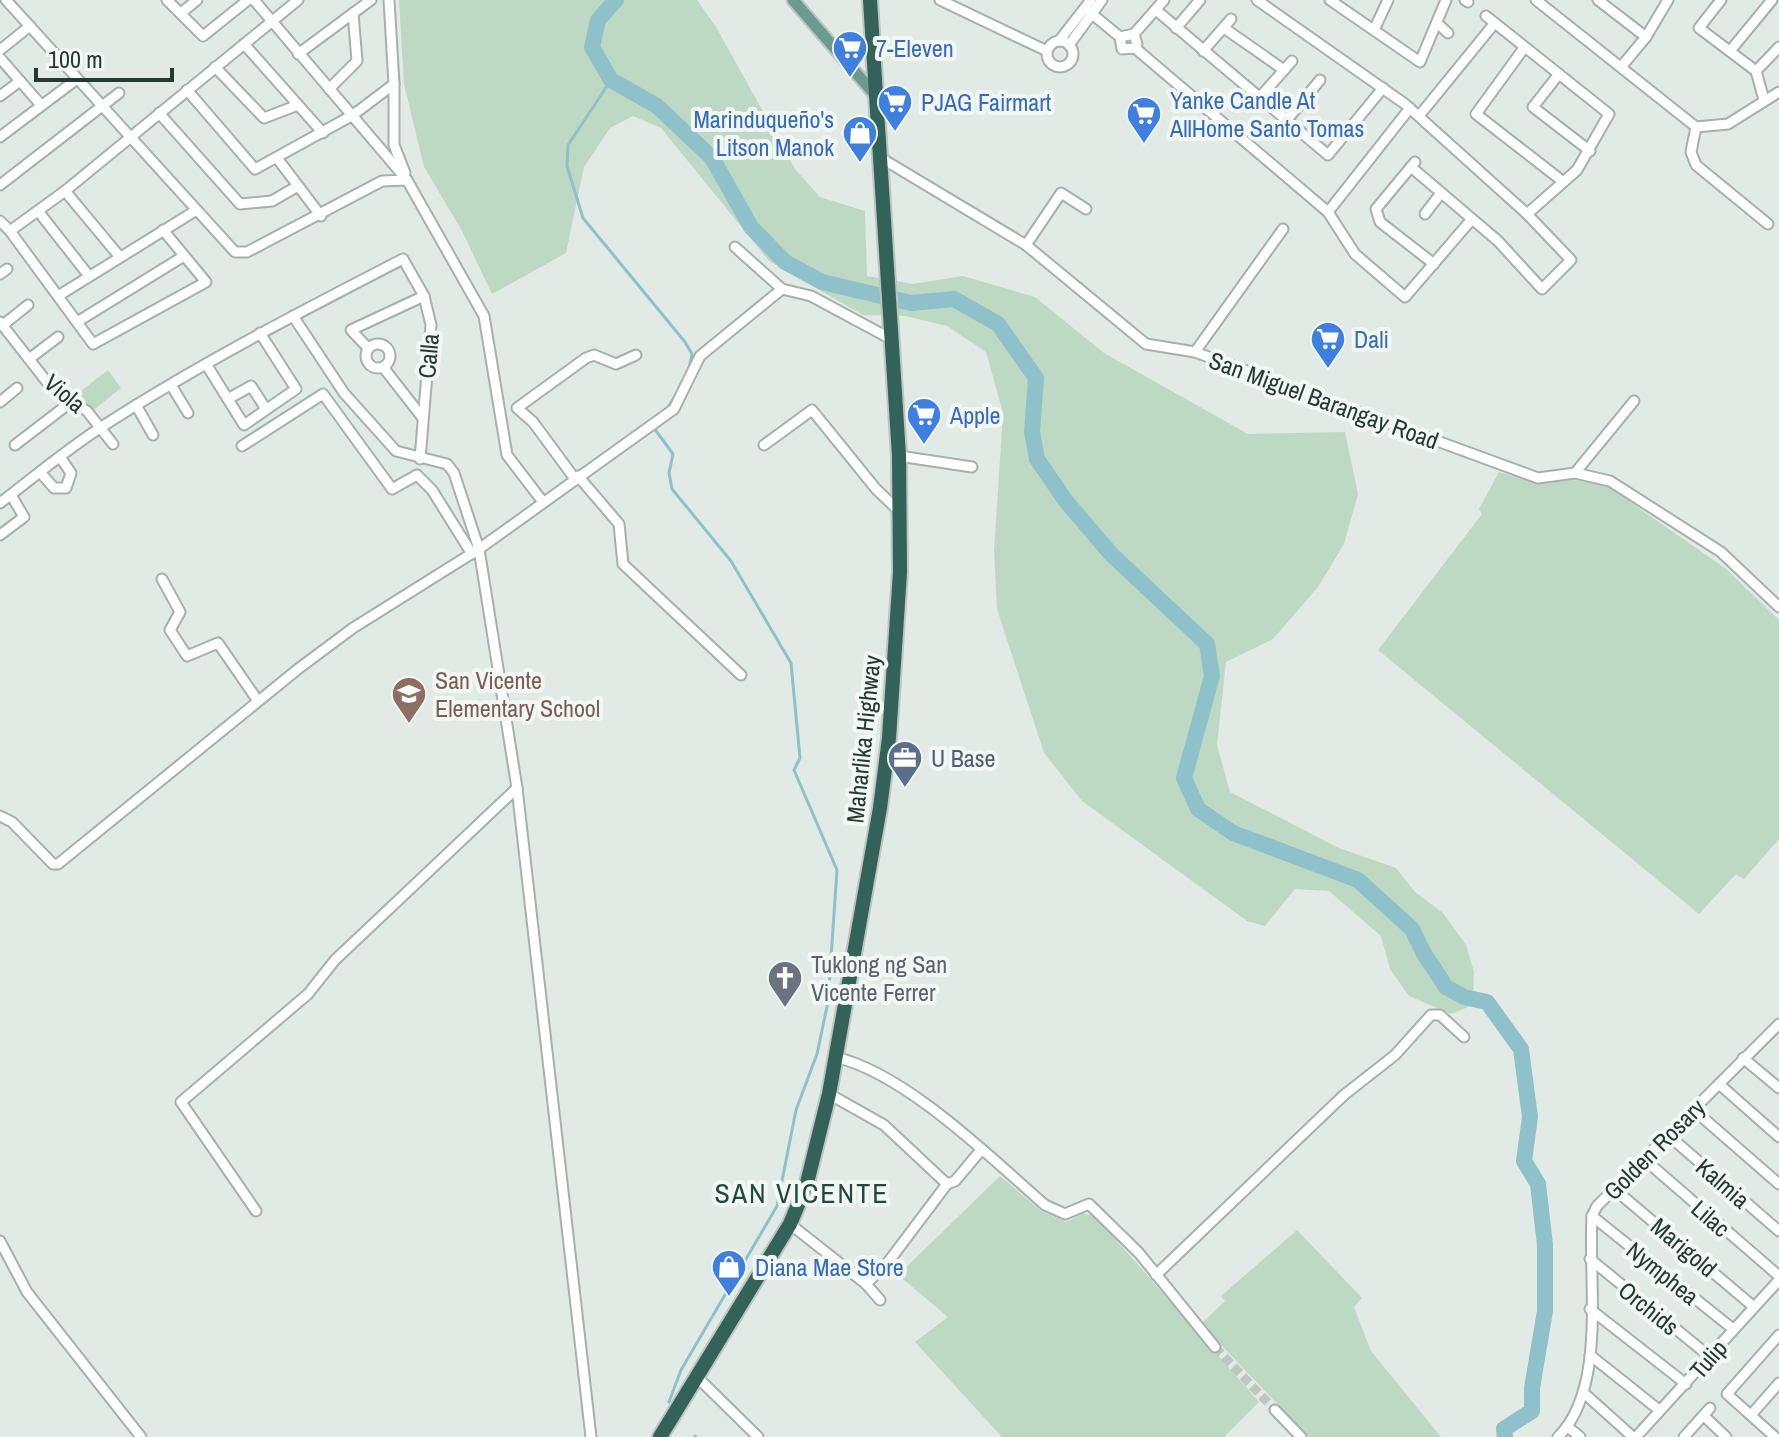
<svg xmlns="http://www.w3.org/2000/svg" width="1779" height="1437" font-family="'Archivo Narrow',sans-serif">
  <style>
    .green { fill: #bdd9c4 }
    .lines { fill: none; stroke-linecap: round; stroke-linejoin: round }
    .stream { stroke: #8fc1ca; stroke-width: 3 }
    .river { stroke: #8fc1ca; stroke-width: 16 }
    .minor-tunnel { stroke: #bcc7c2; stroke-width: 9; stroke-dasharray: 9 4.5; stroke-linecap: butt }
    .minor-casing { stroke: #a5b1ad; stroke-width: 13 }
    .major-casing { stroke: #bdc4c2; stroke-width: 15 }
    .highway-casing { stroke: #bdc4c2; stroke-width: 18 }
    .minor { stroke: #fff; stroke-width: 9 }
    .major { stroke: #6b9b8e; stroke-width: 11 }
    .highway { stroke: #336258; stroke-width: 14 }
    .labels { text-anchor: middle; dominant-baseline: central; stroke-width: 8; stroke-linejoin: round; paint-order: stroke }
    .shop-label { font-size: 24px; fill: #366cbe; stroke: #f2f7f4; text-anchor: start }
    .street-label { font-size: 24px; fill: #243933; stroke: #f2f7f4 }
    .education-label { font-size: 24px; fill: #785e54; stroke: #f2f7f4; text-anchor: start }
    .service-label { font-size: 24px; fill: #4e5e75; stroke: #f2f7f4; text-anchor: start }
    .worship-label { font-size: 24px; fill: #5b616d; stroke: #f2f7f4; text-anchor: start }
    .quarter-label { font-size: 28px; letter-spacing: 2px; fill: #22493f; stroke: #f2f7f4 }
  </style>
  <rect width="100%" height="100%" fill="#e2eae6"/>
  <g class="green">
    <path d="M399,0h298l19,27 79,142 25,28 45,14 2,65 46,8 50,-8 72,21 69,56 144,81 97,-2 13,62 -14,50 -26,43 -45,52 -47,23 -9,83 13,47 109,56 57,20 19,24 28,21 23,32 8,27 -1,33 -22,9 -42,-18 -19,-27 -9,-33 -52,-45 -34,-2 -30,37 -18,-5 -165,-120 -38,-48 -47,-144 -3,-58 9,-138 -17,-61 -39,-26 -42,-10 -42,-1 -94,-54 -108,-133 -28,-12 -23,12 -26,39 -18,86 -74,41 -30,-63 -38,-64 -20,-83z"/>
    <path d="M108,370l13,18 -30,24 -14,-18z"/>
    <path d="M1499,472l38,11 36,-3 31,4 121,84 54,52v219l-35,40 -8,-5 -37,40 -321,-264 104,-136 -3,-5z"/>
    <path d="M1000,1176l41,35 25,11 16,-8 12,1 165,187 -35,35h-222l-87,-95 33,-25 -50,-42z"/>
    <path d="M1297,1230l65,68 -8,9 17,44 70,86h-132l-108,-113 24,-23 -4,-5z"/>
  </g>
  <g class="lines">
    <g class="stream">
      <path d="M611,80l-43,65 -1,21 16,52 102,124 7,12 -3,16"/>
      <path d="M665,412l9,-14"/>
      <path d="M654,428l19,26 -4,19 3,16 59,72 60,102 9,95 -6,12 43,100 -9,132 -11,52 -21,56 -19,96 -96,164 -12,32"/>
      <path d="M695,1436l1,1"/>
    </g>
    <path class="river" d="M616,0l-18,20 -6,27 19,33 46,26 55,52 39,69 34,35 37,20 89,21 43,-4 44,25 38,54 -4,54 5,27 28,41 46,54 96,90 5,32 -28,102 14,31 35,24 125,47 54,49 11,23 23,35 18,10 23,5 34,47 9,68 -6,44 14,23 7,61v66l-13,77v23l-28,18 1,8"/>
    <path class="minor-tunnel" d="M1215,1347l60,63"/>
    <defs>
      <g id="minor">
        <path d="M6,0l229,252h12l135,-71 25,-1 77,136 23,139 36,47"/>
        <path d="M167,0l36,36 45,-36"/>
        <path d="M254,0l153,180"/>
        <path d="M940,0l107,51"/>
        <path d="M1257,0l148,104 122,110 44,46 -29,29 -44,-48 -87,-74"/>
        <path d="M1330,0l90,62 26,-62"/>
        <path d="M1465,0l3,2"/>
        <path d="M1536,0l160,127 32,-3 51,-32"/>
        <path d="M1598,0l48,37"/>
        <path d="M1721,0l-22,28 57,43"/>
        <path d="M1086,9l34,28 2,12 13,-1 2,-4 -3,-10 -14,3"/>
        <path d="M1156,10l172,145 55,-67"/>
        <path d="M181,13l16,-13"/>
        <path d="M1486,16l123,98 -32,56 -50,44"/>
        <path d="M1437,23l11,10"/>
        <path d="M1176,28l24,-28"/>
        <path d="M1224,28l60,42"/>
        <path d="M1374,30l14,-30"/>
        <path d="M1134,34l30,-34"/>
        <path d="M1059,41l32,-41"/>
        <circle cx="1060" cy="54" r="13"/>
        <path d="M244,44l79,89"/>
        <path d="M1069,45l33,-45"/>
        <path d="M1135,48l193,164 27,42 50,43 67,-78"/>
        <path d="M1524,48l-48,66 85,66"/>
        <path d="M0,50l30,-24"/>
        <path d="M1203,51l28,-32"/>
        <path d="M1730,51l42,-51"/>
        <path d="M298,54l73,-54"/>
        <path d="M0,58l41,47"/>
        <path d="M215,67l49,51 34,-13"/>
        <path d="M1621,67l25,-30 22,-37"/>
        <path d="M1559,74l-26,33 57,44"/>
        <path d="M394,84v61l11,28"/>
        <path d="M329,89l28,-28 -4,-48"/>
        <path d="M187,90l68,79 98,-54 41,-31 -5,-84"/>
        <path d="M0,96l20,-15"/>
        <path d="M1259,98l33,-37"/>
        <path d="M1764,100l-8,-29 23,-24"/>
        <path d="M159,113l81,91 32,-3 26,-15"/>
        <path d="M1419,116l75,-92"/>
        <path d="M1286,121l34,-41"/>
        <path d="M1696,127l-5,25 5,13 72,59"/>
        <path d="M0,137l77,-58"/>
        <path d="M277,158l44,58"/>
        <path d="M881,158l145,87 120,99 49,8 343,126 37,-5 35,8 111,71 58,55"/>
        <path d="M1415,162l-39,47 4,13 54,42"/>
        <path d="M0,185l119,-92"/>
        <path d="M65,191l54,65"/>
        <path d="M38,211l51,65"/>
        <path d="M1328,212l82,-104"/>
        <path d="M1425,214l16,-21"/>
        <path d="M0,221l10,10"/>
        <path d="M163,230l43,52 -113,62 -83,-113 55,-40 233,-191"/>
        <path d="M1026,245l35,-52 25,16"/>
        <path d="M735,247l47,42 29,7 80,43"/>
        <path d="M0,274l7,-5"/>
        <path d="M58,296l137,-85"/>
        <path d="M293,316l51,77 52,58 51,13 7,9 25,76 38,239 74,649"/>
        <path d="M0,322l54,69 33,20 26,33"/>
        <path d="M77,322l107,-66"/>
        <path d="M3,325l25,-20"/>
        <circle cx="378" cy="356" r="12"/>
        <path d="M368,348l-17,-18 73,-34"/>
        <path d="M1195,352l88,-123"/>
        <path d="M29,359l29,-22"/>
        <path d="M206,364l38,61 52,-36 -36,-56"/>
        <path d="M383,367l39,50"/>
        <path d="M171,385l17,28"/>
        <path d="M228,399l23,-13 15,23"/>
        <path d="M0,402l17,-14"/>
        <path d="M136,405l17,30"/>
        <path d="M15,445l56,-43"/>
        <path d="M764,445l48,-35 64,79 23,22"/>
        <path d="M242,446l81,-52 69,95 25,-14 15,15 40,64"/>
        <path d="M899,456l73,11"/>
        <path d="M40,472l14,16h12l5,-15 -11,-16"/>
        <path d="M1575,473l59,-72"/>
        <path d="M578,476l41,48 4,40 118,111"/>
        <path d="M575,479l-42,-57 -16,-14 69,-50 8,-3 22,9 20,-9"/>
        <path d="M0,503c34,-26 67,-54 103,-77 96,-62 199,-115 300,-167l21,37 7,29 -11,134"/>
        <path d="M0,535l24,-18 -13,-22"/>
        <path d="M162,579l18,33 -10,18 17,26 31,-13 40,58"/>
        <path d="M0,816l12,6 41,42h5l240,-195 55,-41 126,-79 195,-140 26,-53 82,-67"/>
        <path d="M835,1057c70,16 155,100 210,148l20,9 24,-10 50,49 76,94"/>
        <path d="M1743,1058l36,30"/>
        <path d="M1719,1084l60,53"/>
        <path d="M829,1094l55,31 63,59"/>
        <path d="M1694,1110l85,74"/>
        <path d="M1668,1135l111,96"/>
        <path d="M1644,1159l135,117"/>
        <path d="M1613,1188l141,119"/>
        <path d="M256,1211l-75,-109 127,-108 27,-34 182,-172"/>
        <path d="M1592,1216l141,113"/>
        <path d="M790,1224l76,60 23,-23 58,-77 8,-3 26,-31"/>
        <path d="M0,1241l27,51 114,145"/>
        <path d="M1590,1259l119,97"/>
        <path d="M1156,1275l188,-180 51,-40 36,-40h9l24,22"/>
        <path d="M866,1284l14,16"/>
        <path d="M1590,1309l96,75"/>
        <path d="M1590,1355l69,55"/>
        <path d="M697,1377l61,60"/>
        <path d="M1585,1394l48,43"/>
        <path d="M1275,1410l26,27"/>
        <path d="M1751,1415l28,-32"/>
        <path d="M1704,1416l22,21"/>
        <path d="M1568,1427l12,10"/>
        <path d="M1558,1437c49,-49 30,-155 34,-221l5,-10 182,-182"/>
        <path d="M1636,1437l143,-157"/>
        <path d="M1684,1437l26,-29"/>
        <path d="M1775,1437l-48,-43 52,-59"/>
      </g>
      <path id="major" d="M793,0l83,96"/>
      <path id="highway" d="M660,1437l130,-213 17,-41 22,-89 51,-286 9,-70 11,-166 -1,-116 -29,-456"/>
    </defs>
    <use href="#minor" class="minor-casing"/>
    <use href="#major" class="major-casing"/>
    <use href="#highway" class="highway-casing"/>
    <use href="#minor" class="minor"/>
    <use href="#major" class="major"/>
    <use href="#highway" class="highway"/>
  </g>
  <defs>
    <symbol id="supermarket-pin" viewBox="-11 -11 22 30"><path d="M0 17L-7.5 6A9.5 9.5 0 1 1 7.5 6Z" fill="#3f7fe0" stroke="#f2f7f4"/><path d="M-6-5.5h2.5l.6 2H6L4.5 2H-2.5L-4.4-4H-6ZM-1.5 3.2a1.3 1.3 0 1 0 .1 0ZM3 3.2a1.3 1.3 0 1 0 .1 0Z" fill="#fff"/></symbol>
    <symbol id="shop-pin" viewBox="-11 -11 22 30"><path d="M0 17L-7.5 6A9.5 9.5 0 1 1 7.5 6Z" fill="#3f7fe0" stroke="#f2f7f4"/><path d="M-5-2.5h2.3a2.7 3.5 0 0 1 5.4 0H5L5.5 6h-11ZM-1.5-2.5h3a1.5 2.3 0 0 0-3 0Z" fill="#fff"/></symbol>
    <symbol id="school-pin" viewBox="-11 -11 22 30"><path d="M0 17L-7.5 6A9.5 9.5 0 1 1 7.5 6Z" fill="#8d6e63" stroke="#f2f7f4"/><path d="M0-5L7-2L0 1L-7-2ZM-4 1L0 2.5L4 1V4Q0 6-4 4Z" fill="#fff"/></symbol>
    <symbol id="office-pin" viewBox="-11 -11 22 30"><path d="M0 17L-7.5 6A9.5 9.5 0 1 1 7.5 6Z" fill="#5c6f8a" stroke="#f2f7f4"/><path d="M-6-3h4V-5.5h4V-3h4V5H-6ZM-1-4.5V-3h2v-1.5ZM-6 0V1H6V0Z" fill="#fff"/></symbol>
    <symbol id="church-pin" viewBox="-11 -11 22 30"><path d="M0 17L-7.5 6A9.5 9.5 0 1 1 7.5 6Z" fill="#6b7280" stroke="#f2f7f4"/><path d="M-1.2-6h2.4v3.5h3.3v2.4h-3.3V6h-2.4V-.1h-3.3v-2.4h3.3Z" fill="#fff"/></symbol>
  </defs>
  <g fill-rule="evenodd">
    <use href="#supermarket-pin" x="830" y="28" width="40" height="54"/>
    <use href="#supermarket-pin" x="875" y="82" width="40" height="54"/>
    <use href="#supermarket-pin" x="1124" y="94" width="40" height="54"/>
    <use href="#shop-pin" x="840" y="113" width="40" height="54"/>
    <use href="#supermarket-pin" x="1308" y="319" width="40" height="54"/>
    <use href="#supermarket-pin" x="904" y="395" width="40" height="54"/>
    <use href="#school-pin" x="389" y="674" width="40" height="54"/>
    <use href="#office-pin" x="885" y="738" width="40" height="54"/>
    <use href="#church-pin" x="765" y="958" width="40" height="54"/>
    <use href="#shop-pin" x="709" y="1247" width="40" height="54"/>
  </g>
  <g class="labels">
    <g class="shop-label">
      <text x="876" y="48">7-Eleven</text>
      <text x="1170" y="100">Yanke Candle At<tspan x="1170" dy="28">AllHome Santo Tomas</tspan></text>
      <text x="921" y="102">PJAG Fairmart</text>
      <text x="834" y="119" text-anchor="end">Marinduqueño's<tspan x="834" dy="28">Litson Manok</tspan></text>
      <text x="1354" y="339">Dali</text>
      <text x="950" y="415">Apple</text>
      <text x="755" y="1267">Diana Mae Store</text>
    </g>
    <g class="street-label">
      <text transform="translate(428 356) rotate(-85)">Calla</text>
      <text transform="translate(65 393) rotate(40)">Viola</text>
      <text transform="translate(1324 400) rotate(20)">San Miguel Barangay Road</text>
      <text transform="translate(863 739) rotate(-84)">Maharlika Highway</text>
      <text transform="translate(1654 1149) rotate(-45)">Golden Rosary</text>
      <text transform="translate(1723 1183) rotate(41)">Kalmia</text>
      <text transform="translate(1711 1218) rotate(41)">Lilac</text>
      <text transform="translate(1684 1247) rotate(40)">Marigold</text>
      <text transform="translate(1663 1273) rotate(39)">Nymphea</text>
      <text transform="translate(1649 1308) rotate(39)">Orchids</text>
      <text transform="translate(1708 1359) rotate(-49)">Tulip</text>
    </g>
    <g class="education-label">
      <text x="435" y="680">San Vicente<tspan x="435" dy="28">Elementary School</tspan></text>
    </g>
    <g class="service-label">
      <text x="931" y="758">U Base</text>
    </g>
    <g class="worship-label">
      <text x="811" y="964">Tuklong ng San<tspan x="811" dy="28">Vicente Ferrer</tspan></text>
    </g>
    <g class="quarter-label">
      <text x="802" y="1193">SAN VICENTE</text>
    </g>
  </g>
  <path d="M36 68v12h136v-12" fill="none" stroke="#243933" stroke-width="4"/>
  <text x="48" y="68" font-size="24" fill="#243933" stroke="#f2f7f4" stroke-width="6" paint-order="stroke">100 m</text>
</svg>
